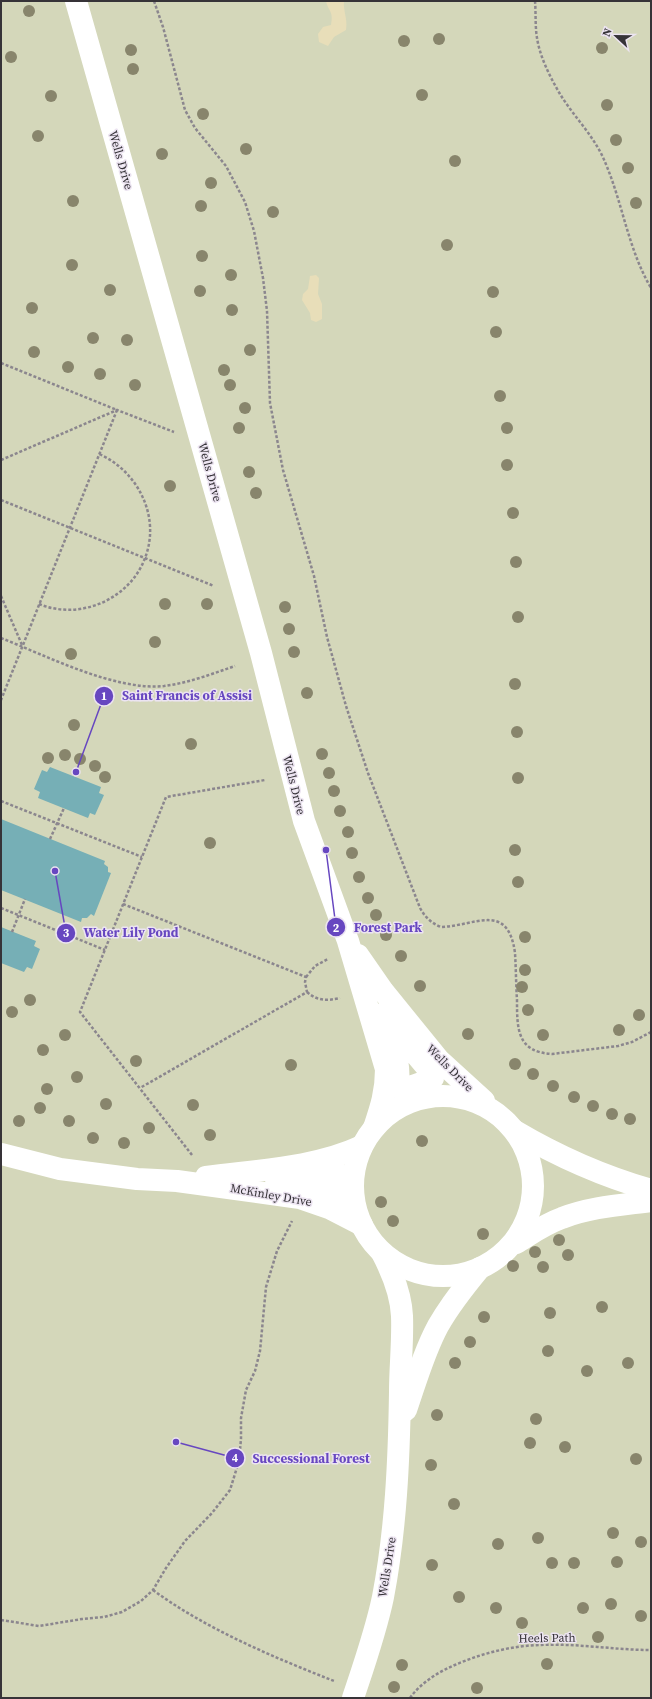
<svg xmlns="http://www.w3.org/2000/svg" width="652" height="1699" font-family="'Source Serif 4',serif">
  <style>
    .green { fill: #d4d7ba }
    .sand { fill: #e8deb9 }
    .water { fill: #76afb6 }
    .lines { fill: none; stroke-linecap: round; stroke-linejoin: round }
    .path { stroke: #8b868e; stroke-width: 2.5; stroke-dasharray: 3 2; stroke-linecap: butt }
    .minor { stroke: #fff; stroke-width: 22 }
    .tree { fill: #88856c }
    .labels { text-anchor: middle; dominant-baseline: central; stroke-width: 3; stroke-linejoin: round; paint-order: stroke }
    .street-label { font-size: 12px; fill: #363338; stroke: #ece4f1 }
    .leader { fill: none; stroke: #6747c0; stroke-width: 1.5 }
    .callout-dot { fill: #6747c0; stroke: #ece4f1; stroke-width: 1.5 }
    .mark-label { font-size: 12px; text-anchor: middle; font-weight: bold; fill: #fff }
    .callout-label { font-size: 13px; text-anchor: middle; font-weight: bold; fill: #6747c0; stroke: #ece4f1; stroke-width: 3; stroke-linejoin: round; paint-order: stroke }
  </style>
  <rect width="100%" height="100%" fill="#ece4f1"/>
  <rect class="green" x="1" y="1" width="650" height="1697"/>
  <g class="sand">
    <path d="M326,1h18c-1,10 4,18 2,29l-12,7 -6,9 -9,-4 -1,-8 5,-7 8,-2c3,-14 -3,-14 -5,-24z"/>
    <path d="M316,275l3,3 -1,16 4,10v15l-6,3 -5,-2 -1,-7 -8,-13 1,-6 5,-5 2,-13z"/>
  </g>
  <g class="water">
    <path d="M50,767l51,20 -2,6 5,2 -9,20 -5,-2 -2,5 -50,-20 2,-6 -6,-3 8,-19 5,2z"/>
    <path d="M1,819l104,42 -1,3 4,3v5l3,1 -17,43 -3,-2 -4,4h-5l-1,4 -80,-32z"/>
    <path d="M1,927l35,14 -2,5 6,3 -8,20 -5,-2 -3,5 -23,-9z"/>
  </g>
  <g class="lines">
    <g class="path">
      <path d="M154,1l9,26 22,83 10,18 31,38 19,36 9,29 9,47 4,33 3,92 13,67 31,106 13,61 19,69 22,67 52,135c5,9 11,15 21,19 34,-1 67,-26 74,26 1,16 1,32 2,47 0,29 0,52 35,54l66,-8 14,-4 19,-10"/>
      <path d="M535,1c1,12 0,25 2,37 3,19 13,39 23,56 14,23 35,43 45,68 18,42 23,87 46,126"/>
      <path d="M1,363l116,47 -116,290"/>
      <path d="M1,460l116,-50 57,22"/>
      <path d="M1,500l213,86"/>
      <path d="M1,596l21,49"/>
      <path d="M39,604c41,17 91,-5 106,-46 16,-41 -7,-87 -46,-104"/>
      <path d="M1,638c46,18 114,53 163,48 24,-3 48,-12 71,-20"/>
      <path d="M1,801l141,56"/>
      <path d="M50,839l14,-31"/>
      <path d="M123,904l183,73 -1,5 2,10 -167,96"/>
      <path d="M1,908l104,42"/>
      <path d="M12,932l13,-33"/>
      <path d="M306,977l9,-11 13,-7"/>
      <path d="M307,992c10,9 20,9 33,6"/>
      <path d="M192,1155l-112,-143 86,-215 99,-17"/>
      <path d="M153,1590c53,39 120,67 181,91"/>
      <path d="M1,1620l38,6 43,-7 22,-2 18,-5 19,-11 12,-11 13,-22 19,-27 27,-28 18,-23 9,-29 2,-22v-21l5,-28 9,-19 5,-20 6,-64 11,-36 15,-30"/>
      <path d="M410,1698c9,-13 24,-23 38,-30 28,-13 60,-22 91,-23 37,-2 75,5 112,5"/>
    </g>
    <g class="minor">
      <path d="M76,1l185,652 43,168 44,120 38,128c0,23 -5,38 -12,59"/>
      <path d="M358,955l25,36 56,69 45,41"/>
      <path d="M386,1012l21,32 26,31v3c-6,4 -23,8 -31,12l-4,-3c2,-18 -1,-33 -7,-50 -3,-7 -8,-16 -7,-24z"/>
      <circle cx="443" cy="1186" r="90"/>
      <path d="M515,1131c44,26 87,45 136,59"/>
      <path d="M1,1154l59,15 77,10 40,2 123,17 29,10 33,17"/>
      <path d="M335,1173l3,1 1,24 -2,1 -26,-11 -33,-5 -2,-3 2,-2z"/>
      <path d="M206,1177c51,-7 109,-9 156,-31"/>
      <path d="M516,1243c15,-9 29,-19 46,-25 28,-11 59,-13 89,-17"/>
      <path d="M406,1410c10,-29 18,-58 32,-84 12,-21 27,-40 42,-58"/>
      <path d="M353,1698c11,-33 23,-67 30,-101 13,-68 16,-137 17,-205 0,-25 3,-51 2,-76 -1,-22 -10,-44 -20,-63"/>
    </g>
  </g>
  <g class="tree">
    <circle cx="29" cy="11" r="6"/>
    <circle cx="439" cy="39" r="6"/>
    <circle cx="404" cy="41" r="6"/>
    <circle cx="602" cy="48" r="6"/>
    <circle cx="131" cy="50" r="6"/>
    <circle cx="11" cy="57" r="6"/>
    <circle cx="133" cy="69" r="6"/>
    <circle cx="422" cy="95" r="6"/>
    <circle cx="51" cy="96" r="6"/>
    <circle cx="607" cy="105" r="6"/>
    <circle cx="203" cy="114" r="6"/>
    <circle cx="38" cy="136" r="6"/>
    <circle cx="616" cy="140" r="6"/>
    <circle cx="246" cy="149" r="6"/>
    <circle cx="162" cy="154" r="6"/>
    <circle cx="455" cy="161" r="6"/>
    <circle cx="628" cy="168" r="6"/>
    <circle cx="211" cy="183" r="6"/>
    <circle cx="73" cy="201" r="6"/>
    <circle cx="636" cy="203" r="6"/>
    <circle cx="201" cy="206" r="6"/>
    <circle cx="273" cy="212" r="6"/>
    <circle cx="447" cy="245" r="6"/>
    <circle cx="202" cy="256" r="6"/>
    <circle cx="72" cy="265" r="6"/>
    <circle cx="231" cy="275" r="6"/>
    <circle cx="110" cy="290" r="6"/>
    <circle cx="200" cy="291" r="6"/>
    <circle cx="493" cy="292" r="6"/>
    <circle cx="32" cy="308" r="6"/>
    <circle cx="232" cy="310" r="6"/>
    <circle cx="496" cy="332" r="6"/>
    <circle cx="93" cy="338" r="6"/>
    <circle cx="127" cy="340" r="6"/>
    <circle cx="250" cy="350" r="6"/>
    <circle cx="34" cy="352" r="6"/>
    <circle cx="68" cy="367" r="6"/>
    <circle cx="224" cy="370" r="6"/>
    <circle cx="100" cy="374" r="6"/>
    <circle cx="135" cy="385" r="6"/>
    <circle cx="230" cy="385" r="6"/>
    <circle cx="500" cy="396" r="6"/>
    <circle cx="245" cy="408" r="6"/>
    <circle cx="239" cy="428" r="6"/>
    <circle cx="507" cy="428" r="6"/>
    <circle cx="507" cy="465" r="6"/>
    <circle cx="249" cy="472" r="6"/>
    <circle cx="170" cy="486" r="6"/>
    <circle cx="256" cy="493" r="6"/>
    <circle cx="513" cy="513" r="6"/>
    <circle cx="516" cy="562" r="6"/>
    <circle cx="165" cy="604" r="6"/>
    <circle cx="207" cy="604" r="6"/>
    <circle cx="285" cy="607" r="6"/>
    <circle cx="518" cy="617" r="6"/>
    <circle cx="289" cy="629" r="6"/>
    <circle cx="155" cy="642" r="6"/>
    <circle cx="294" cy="652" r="6"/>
    <circle cx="71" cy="654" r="6"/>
    <circle cx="515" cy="684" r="6"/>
    <circle cx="307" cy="693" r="6"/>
    <circle cx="74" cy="725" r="6"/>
    <circle cx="517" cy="732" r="6"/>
    <circle cx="191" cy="744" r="6"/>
    <circle cx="322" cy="754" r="6"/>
    <circle cx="65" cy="755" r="6"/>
    <circle cx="48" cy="758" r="6"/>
    <circle cx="80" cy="759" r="6"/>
    <circle cx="95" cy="766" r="6"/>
    <circle cx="329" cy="773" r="6"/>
    <circle cx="105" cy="777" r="6"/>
    <circle cx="518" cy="778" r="6"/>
    <circle cx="334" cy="791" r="6"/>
    <circle cx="340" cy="811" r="6"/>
    <circle cx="348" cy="832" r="6"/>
    <circle cx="210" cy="843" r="6"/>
    <circle cx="515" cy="850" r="6"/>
    <circle cx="352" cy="853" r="6"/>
    <circle cx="359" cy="877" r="6"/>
    <circle cx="518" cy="882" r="6"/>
    <circle cx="368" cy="898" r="6"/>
    <circle cx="376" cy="915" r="6"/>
    <circle cx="386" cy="935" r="6"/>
    <circle cx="525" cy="937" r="6"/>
    <circle cx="401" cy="956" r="6"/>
    <circle cx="525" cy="970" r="6"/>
    <circle cx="420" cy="986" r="6"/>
    <circle cx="522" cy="987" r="6"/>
    <circle cx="30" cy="1000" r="6"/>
    <circle cx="528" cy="1010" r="6"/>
    <circle cx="12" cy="1012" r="6"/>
    <circle cx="639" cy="1015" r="6"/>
    <circle cx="619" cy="1030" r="6"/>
    <circle cx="468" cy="1034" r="6"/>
    <circle cx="65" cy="1035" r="6"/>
    <circle cx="543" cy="1035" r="6"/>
    <circle cx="43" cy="1050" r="6"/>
    <circle cx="136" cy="1061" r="6"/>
    <circle cx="515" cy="1064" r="6"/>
    <circle cx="291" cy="1065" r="6"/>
    <circle cx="533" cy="1074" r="6"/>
    <circle cx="77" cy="1077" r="6"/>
    <circle cx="553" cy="1086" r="6"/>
    <circle cx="47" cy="1089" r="6"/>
    <circle cx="574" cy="1097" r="6"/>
    <circle cx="106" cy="1104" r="6"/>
    <circle cx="193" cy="1105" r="6"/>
    <circle cx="593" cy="1106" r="6"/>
    <circle cx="40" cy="1108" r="6"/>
    <circle cx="612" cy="1114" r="6"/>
    <circle cx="630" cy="1119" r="6"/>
    <circle cx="19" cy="1121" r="6"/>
    <circle cx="69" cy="1121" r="6"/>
    <circle cx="149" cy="1128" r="6"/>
    <circle cx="210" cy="1135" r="6"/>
    <circle cx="93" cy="1138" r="6"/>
    <circle cx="422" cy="1141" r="6"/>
    <circle cx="124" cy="1143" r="6"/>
    <circle cx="381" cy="1202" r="6"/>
    <circle cx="393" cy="1221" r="6"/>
    <circle cx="483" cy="1234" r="6"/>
    <circle cx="559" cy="1240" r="6"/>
    <circle cx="535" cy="1252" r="6"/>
    <circle cx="568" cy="1255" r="6"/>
    <circle cx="513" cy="1266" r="6"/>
    <circle cx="543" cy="1267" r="6"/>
    <circle cx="602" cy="1307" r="6"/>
    <circle cx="550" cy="1313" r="6"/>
    <circle cx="484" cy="1317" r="6"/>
    <circle cx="470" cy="1342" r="6"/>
    <circle cx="548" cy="1351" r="6"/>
    <circle cx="455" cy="1363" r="6"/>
    <circle cx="628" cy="1363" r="6"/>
    <circle cx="587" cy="1371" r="6"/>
    <circle cx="437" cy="1415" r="6"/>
    <circle cx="536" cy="1419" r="6"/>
    <circle cx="530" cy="1443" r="6"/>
    <circle cx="565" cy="1447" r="6"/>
    <circle cx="636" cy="1459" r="6"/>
    <circle cx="431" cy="1465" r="6"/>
    <circle cx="454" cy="1504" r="6"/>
    <circle cx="613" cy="1533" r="6"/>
    <circle cx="538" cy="1538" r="6"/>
    <circle cx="641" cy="1542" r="6"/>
    <circle cx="498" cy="1544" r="6"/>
    <circle cx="617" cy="1562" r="6"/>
    <circle cx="552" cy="1563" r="6"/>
    <circle cx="574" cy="1563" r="6"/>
    <circle cx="432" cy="1565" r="6"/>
    <circle cx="459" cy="1597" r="6"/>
    <circle cx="611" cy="1604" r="6"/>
    <circle cx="496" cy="1608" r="6"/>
    <circle cx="583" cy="1608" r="6"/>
    <circle cx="641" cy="1616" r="6"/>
    <circle cx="522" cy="1623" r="6"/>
    <circle cx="598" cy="1637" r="6"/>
    <circle cx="547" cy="1664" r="6"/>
    <circle cx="402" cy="1665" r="6"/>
    <circle cx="394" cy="1687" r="6"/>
    <circle cx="477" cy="1688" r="6"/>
  </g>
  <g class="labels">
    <g class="street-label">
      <text transform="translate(121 160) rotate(74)">Wells Drive</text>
      <text transform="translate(210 472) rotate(75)">Wells Drive</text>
      <text transform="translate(294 785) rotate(76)">Wells Drive</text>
      <text transform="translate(450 1068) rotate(45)">Wells Drive</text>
      <text transform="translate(271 1195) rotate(10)">McKinley Drive</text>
      <text transform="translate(387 1567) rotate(-81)">Wells Drive</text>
      <text transform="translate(547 1638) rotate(-1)">Heels Path</text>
    </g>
  </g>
  <path class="leader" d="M76 772L104 696M326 850L336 927M55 871L66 933M176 1442L235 1458"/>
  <g class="callout-dot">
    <circle cx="76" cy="772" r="4"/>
    <circle cx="326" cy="850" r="4"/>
    <circle cx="55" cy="871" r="4"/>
    <circle cx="176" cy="1442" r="4"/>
    <circle cx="104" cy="696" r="10"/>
    <circle cx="336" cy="927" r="10"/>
    <circle cx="66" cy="933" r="10"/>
    <circle cx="235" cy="1458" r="10"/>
  </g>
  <g class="mark-label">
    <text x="104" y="700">1</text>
    <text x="336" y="932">2</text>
    <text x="66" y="937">3</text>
    <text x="235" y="1462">4</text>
  </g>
  <g class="callout-label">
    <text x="187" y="700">Saint Francis of Assisi</text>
    <text x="388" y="932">Forest Park</text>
    <text x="131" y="937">Water Lily Pond</text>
    <text x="311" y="1463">Successional Forest</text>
  </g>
  <rect width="652" height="1699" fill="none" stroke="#363338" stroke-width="4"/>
  <g transform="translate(616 36) rotate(292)" stroke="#ece4f1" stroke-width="3" paint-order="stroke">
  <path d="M0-3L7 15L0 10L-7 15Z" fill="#363338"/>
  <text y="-6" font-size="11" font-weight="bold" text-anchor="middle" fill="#363338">N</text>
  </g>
</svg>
